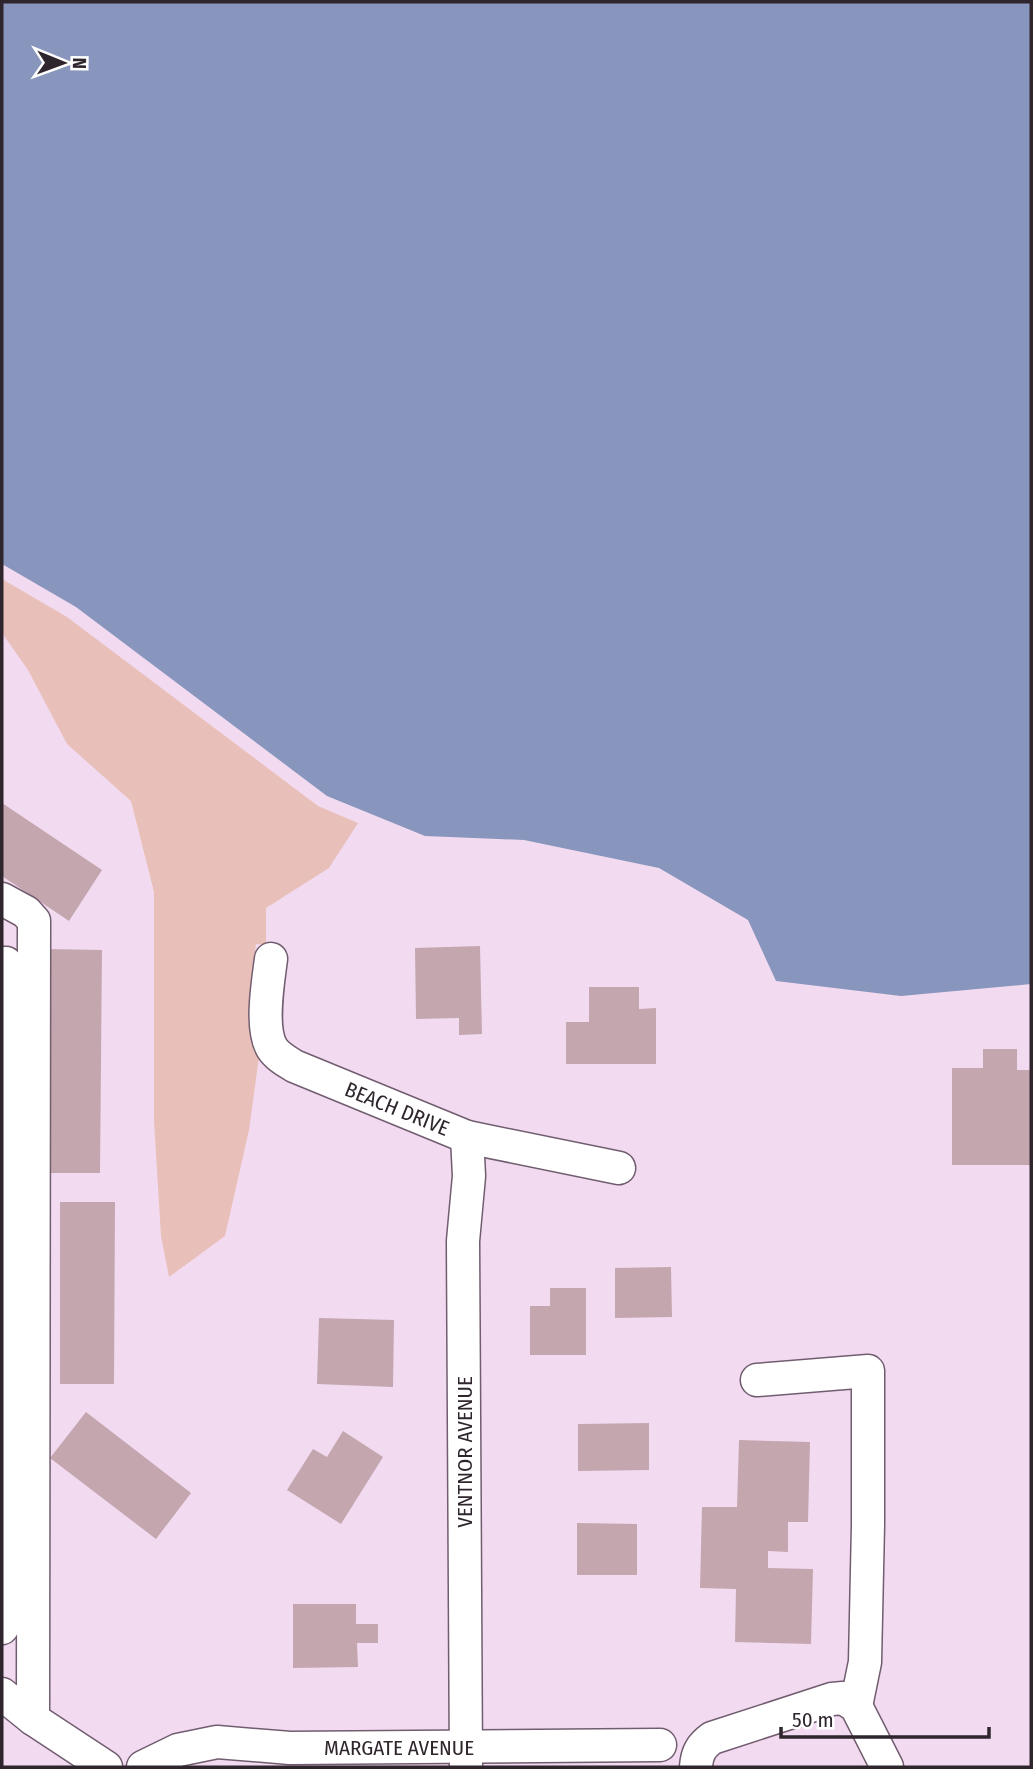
<svg xmlns="http://www.w3.org/2000/svg" width="1033" height="1769" font-family="'Fira Sans Condensed',sans-serif">
  <style>
    .green { fill: #e9bfb9 }
    .water { fill: #8895bc }
    .building { fill: #c4a6af }
    .lines { fill: none; stroke-linecap: round; stroke-linejoin: round }
    .minor-casing { stroke: #715d6f; stroke-width: 35 }
    .minor { stroke: #fff; stroke-width: 32 }
    .labels { text-anchor: middle; dominant-baseline: central; stroke-width: 5; stroke-linejoin: round; paint-order: stroke }
    .street-label { font-size: 21px; fill: #2e252d; stroke: #fff }
  </style>
  <rect width="100%" height="100%" fill="#f2dbf0"/>
  <path class="green" d="M2,579l65,38 251,189 40,17 -29,45 -63,40v37l-10,-1 -5,38v52l8,23 -10,73 -24,106 -56,41 -8,-41 -7,-115v-229l-23,-91 -64,-57 -39,-74 -26,-37z"/>
  <path class="water" d="M2,2h1029v982l-130,12 -125,-15 -28,-61 -89,-52 -135,-28 -99,-4 -98,-40 -251,-189 -74,-43z"/>
  <g class="building">
    <path d="M2,803l100,67 -33,51 -67,-45z"/>
    <path d="M480,946l2,88 -23,1v-17l-43,1 -1,-71z"/>
    <path d="M47,949l55,1 -2,223h-56z"/>
    <path d="M589,987h50v22l17,-1v56h-90v-42h23z"/>
    <path d="M983,1049h34v21h14v95h-79v-97h31z"/>
    <path d="M60,1202h55l-1,182h-54z"/>
    <path d="M671,1267l1,50 -57,1v-50z"/>
    <path d="M550,1288h36v67h-56v-49h20z"/>
    <path d="M319,1318l75,2 -1,67 -76,-3z"/>
    <path d="M86,1412l105,81 -35,46 -106,-81z"/>
    <path d="M649,1423v47l-71,1v-47z"/>
    <path d="M343,1431l40,26 -42,67 -54,-34 26,-41 14,8z"/>
    <path d="M739,1440l71,2 -2,80h-20v30l-20,-1v17l45,1 -2,75 -76,-2 1,-53 -36,-1 2,-81h35z"/>
    <path d="M577,1523l60,1v51h-60z"/>
    <path d="M293,1604h63v20h22v19h-21l1,24 -65,1z"/>
  </g>
  <g class="lines">
    <defs>
      <g id="minor">
        <path d="M2,899l24,13 8,9 -1,798"/>
        <path d="M271,959c-3,23 -11,69 1,89 5,8 14,13 22,18l173,71 152,31"/>
        <path d="M2,963h4l2,656 -6,9"/>
        <path d="M757,1380l111,-9v154l-3,137 -9,44"/>
        <path d="M2,1694l31,25 73,48"/>
        <path d="M143,1767l35,-17 39,-8 73,6 370,-3"/>
        <path d="M466,1767l-3,-526 6,-65 -2,-39"/>
        <path d="M696,1767c1,-14 5,-21 16,-29l120,-39 11,-1 13,8 31,61"/>
      </g>
    </defs>
    <use href="#minor" class="minor-casing"/>
    <use href="#minor" class="minor"/>
  </g>
  <g class="labels">
    <g class="street-label">
      <text transform="translate(397 1109) rotate(22)">BEACH DRIVE</text>
      <text transform="translate(465 1452) rotate(-90)">VENTNOR AVENUE</text>
      <text x="399" y="1748">MARGATE AVENUE</text>
    </g>
  </g>
  <rect width="1033" height="1769" fill="none" stroke="#2e252d" stroke-width="7"/>
  <g transform="translate(63 63) rotate(91)" stroke="#ffffff" stroke-width="5" paint-order="stroke">
  <path d="M0-5L12 26L0 18L-12 26Z" fill="#2e252d"/>
  <text y="-10" font-size="19" font-weight="bold" text-anchor="middle" fill="#2e252d">N</text>
  </g>
  <path d="M781 1727v10h208v-10" fill="none" stroke="#2e252d" stroke-width="3.5"/>
  <text x="792" y="1727" font-size="21" fill="#2e252d" stroke="#ffffff" stroke-width="5" paint-order="stroke">50 m</text>
</svg>
